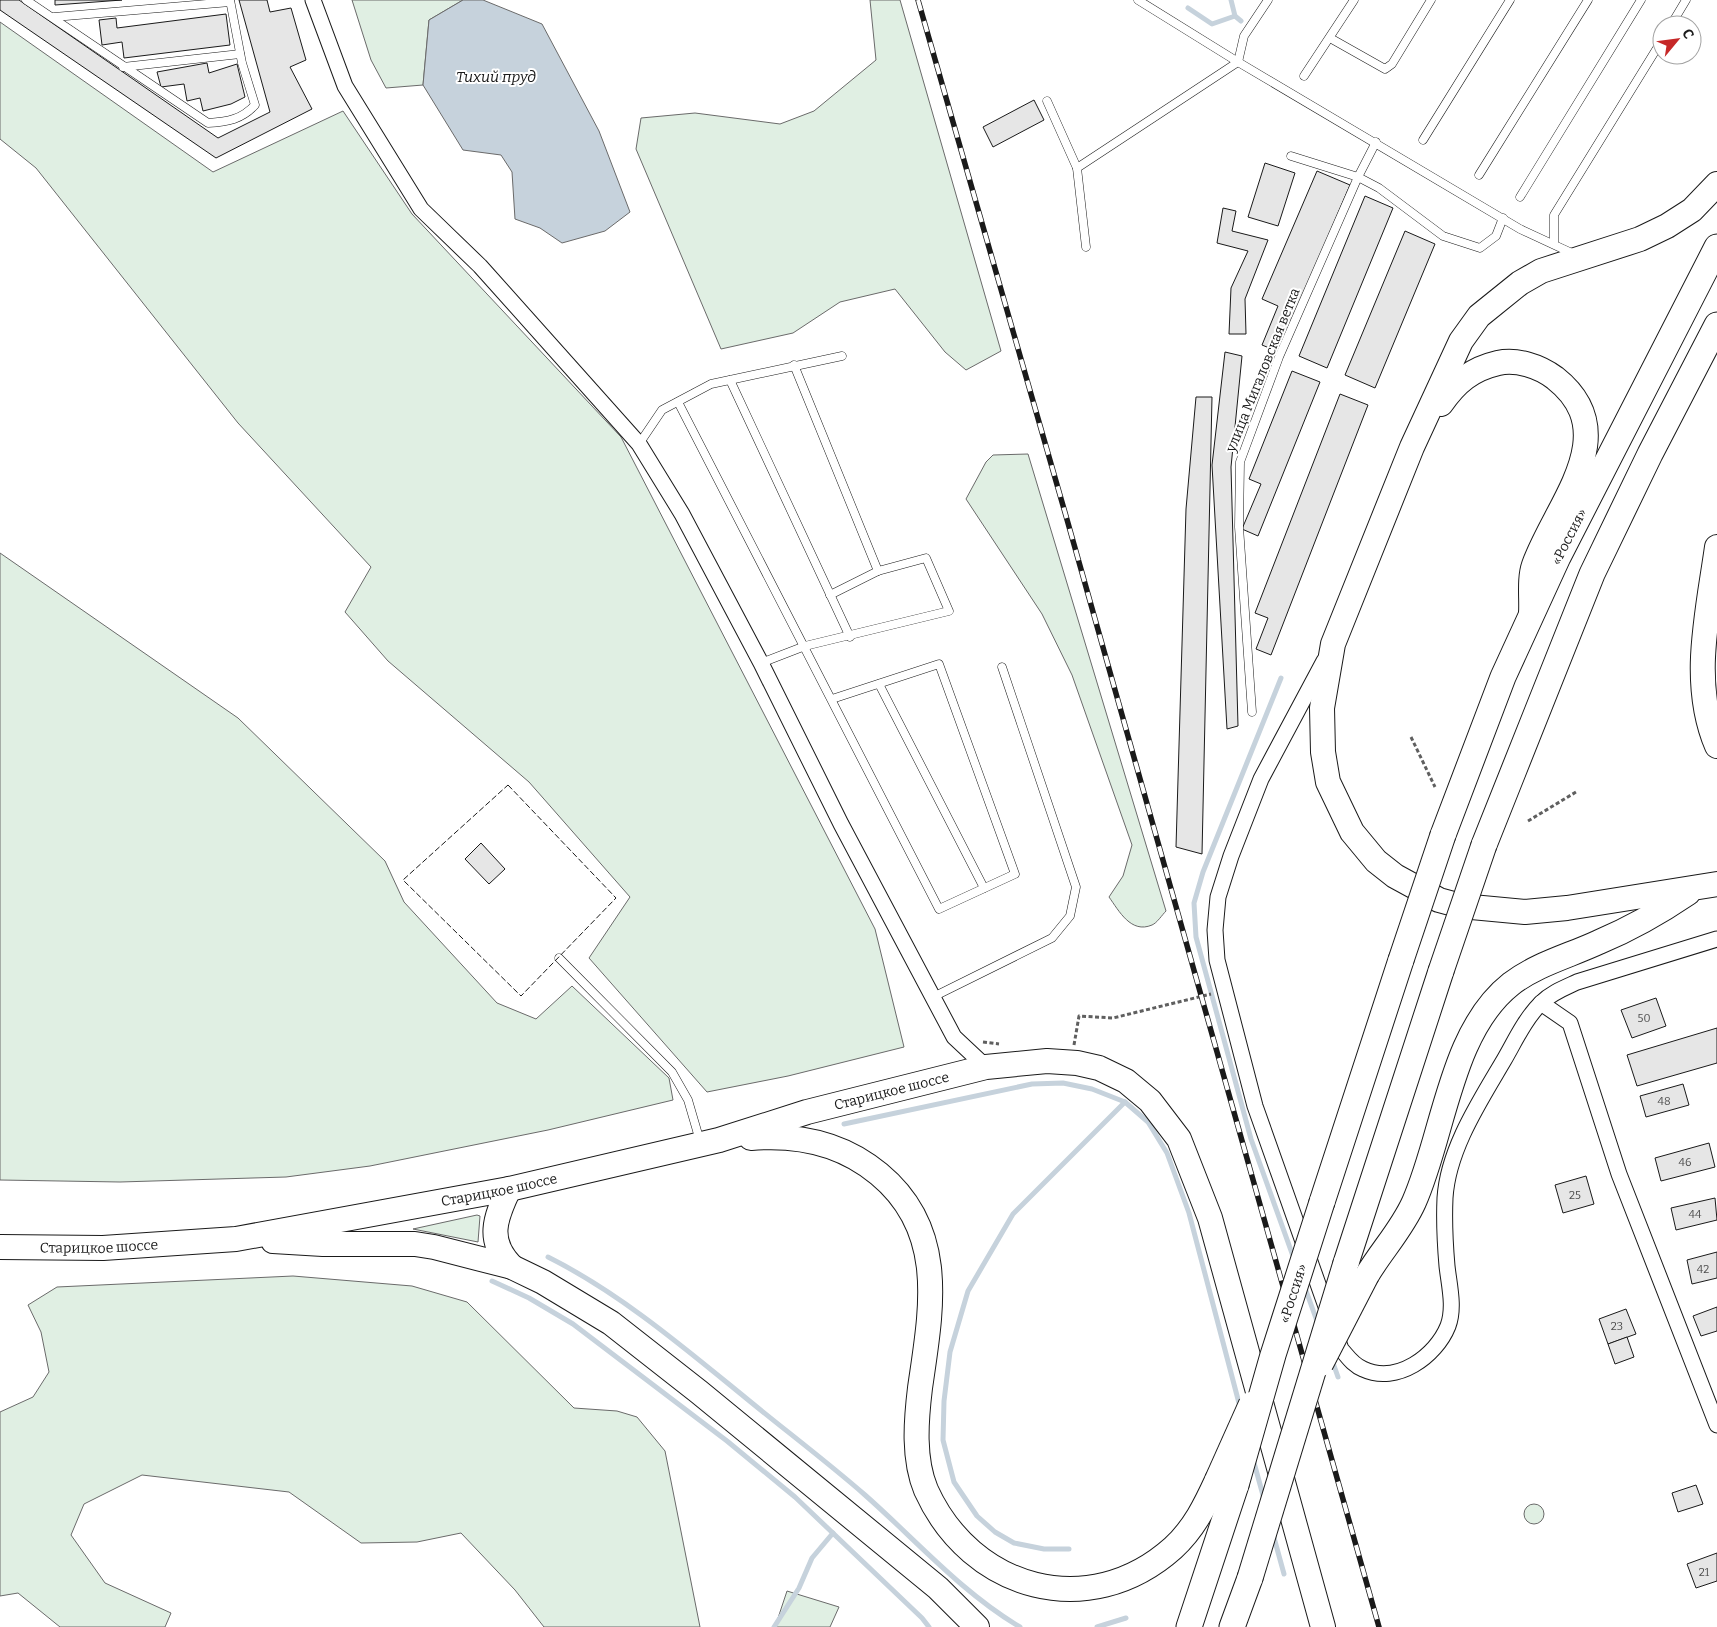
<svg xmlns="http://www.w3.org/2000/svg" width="1717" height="1627" font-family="Bitter,serif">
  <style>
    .green { fill: #e0efe3; stroke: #6a6a6a }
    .water { fill: #c6d2dc; stroke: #6a6a6a }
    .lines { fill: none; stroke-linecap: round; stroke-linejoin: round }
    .stream { stroke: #c6d2dc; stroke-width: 5 }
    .building { fill: #e6e6e6; stroke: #1a1a1a }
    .service-casing { stroke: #1a1a1a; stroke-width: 9 }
    .minor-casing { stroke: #1a1a1a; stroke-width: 17 }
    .primary-casing { stroke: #1a1a1a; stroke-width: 26 }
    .trunk-casing { stroke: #1a1a1a; stroke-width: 27 }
    .path { stroke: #5f5f5f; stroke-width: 3; stroke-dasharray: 4 2.5; stroke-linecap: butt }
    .service { stroke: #fff; stroke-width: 8 }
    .minor { stroke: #fff; stroke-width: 15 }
    .primary { stroke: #fff; stroke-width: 24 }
    .trunk { stroke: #fff; stroke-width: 25 }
    .rail-casing { stroke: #1a1a1a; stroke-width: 5.5 }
    .rail { stroke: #fff; stroke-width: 4; stroke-dasharray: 11; stroke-linecap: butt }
    .primary-bridge-casing { stroke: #1a1a1a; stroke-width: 26; stroke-linecap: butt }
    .trunk-bridge-casing { stroke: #1a1a1a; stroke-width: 27; stroke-linecap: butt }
    .primary-bridge { stroke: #fff; stroke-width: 24 }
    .trunk-bridge { stroke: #fff; stroke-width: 25 }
    .fence { stroke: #1a1a1a; stroke-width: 1; stroke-dasharray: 6 2.5; stroke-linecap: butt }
    .labels { text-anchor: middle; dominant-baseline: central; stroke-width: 4; stroke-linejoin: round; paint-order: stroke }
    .number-label { font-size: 11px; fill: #4d4d4d }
    .street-label { font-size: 14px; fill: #1a1a1a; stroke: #fff }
    .water-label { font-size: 15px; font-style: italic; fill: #1a1a1a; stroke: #fff }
  </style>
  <rect width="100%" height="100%" fill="#fff"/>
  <g class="green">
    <path d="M352,0h111l-34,20 -6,65 -37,3 -15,-28z"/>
    <path d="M870,0h30l101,351 -35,19 -21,-18 -50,-63 -55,13 -47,31 -72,16 -85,-200 5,-31 54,-5 85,11 34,-13 62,-51z"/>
    <path d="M0,22l213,150 130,-61 69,103 209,223 254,492 29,118 -116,29 -81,16 -118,-134 41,-61 -101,-115 -141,-121 -43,-49 26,-45 -133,-144 -202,-255 -36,-29z"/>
    <path d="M1028,454l138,457c-4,4 -9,12 -14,14 -21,9 -33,-14 -43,-28l14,-21 9,-31 -60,-170 -30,-61 -76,-115 20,-37 7,-7z"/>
    <path d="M0,553l238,165 147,143 19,41 93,101 39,16 36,-33 97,92 4,22 -125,30 -178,36 -84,11 -166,5 -120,-2z"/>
    <path d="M477,1215l3,1 -2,26 -65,-13z"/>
    <path d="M293,1276l119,10 55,16 107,106 43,3 20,6 28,34 35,176h-156l-29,-37 -54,-57 -44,9 -56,1 -72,-51 -147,-17 -58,29 -13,31 34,48 66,30 -6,14h-105l-42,-34 -18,3v-184l33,-15 16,-25 -8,-40 -13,-27 29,-18z"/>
    <circle cx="1534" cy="1514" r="10"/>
    <path d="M787,1591l52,16 -9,20h-55z"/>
  </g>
  <path class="water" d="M463,0h20l59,24 57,107 31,81 -25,19 -43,12 -22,-15 -25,-9 -3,-47 -11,-17 -38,-5 -40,-65 6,-65z"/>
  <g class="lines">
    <g class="stream">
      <path d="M1231,0l4,16 6,5"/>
      <path d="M1188,8l24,16 23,-8"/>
      <path d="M1281,678l-78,194 -9,31 2,34 55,202 43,120"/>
      <path d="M844,1124l188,-40 31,-1 29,6 33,13 23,20 19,31 22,60 51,194"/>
      <path d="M548,1257c70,35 133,88 193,137 41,34 84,66 124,101 51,45 96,97 155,132"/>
      <path d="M492,1281l37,17 44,26 154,117 68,56 127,121 7,9"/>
      <path d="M1304,1285l14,39"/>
      <path d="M1332,1360l6,17"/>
      <path d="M1253,1459l11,40"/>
      <path d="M1273,1534l11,40"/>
      <path d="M1069,1549h-25l-30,-6 -19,-11 -18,-16 -23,-34 -11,-42 1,-39 6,-49 18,-61 45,-77 112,-112"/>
      <path d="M774,1627l25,-39 13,-30 21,-25"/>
      <path d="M1097,1627l29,-9"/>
    </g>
  </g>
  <g class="building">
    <path d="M0,0h19l199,138 52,-26 -31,-112h28l3,12 21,-4 15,52 -16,7 22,42 -96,49 -216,-148z"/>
    <path d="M55,0h67l-67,5z"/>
    <path d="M226,14l4,31 -106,13 -2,-16 -20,3 -3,-25 17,-2 1,10z"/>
    <path d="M207,63l2,10 28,-9 8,33 -14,7 -28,7 -3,-13 -13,3 -3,-17 -23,3 -4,-15z"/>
    <path d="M1034,100l10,20 -51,27 -10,-20z"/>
    <path d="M1265,163l30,10 -17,53 -30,-9z"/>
    <path d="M1317,171l33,14 -71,167 -17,-7 16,-39 -16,-7z"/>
    <path d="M1365,196l28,12 -66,160 -28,-12z"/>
    <path d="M1223,208l13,3 -4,20 36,9 -23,59 1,35h-17l2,-46 17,-37 -31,-8z"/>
    <path d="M1405,231l30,13 -60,144 -30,-13z"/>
    <path d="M1225,352l17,4 -11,111 7,259 -11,3 -15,-264z"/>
    <path d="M1292,371l28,11 -62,154 -16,-7 19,-45 -12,-5z"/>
    <path d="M1340,394l28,11 -97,250 -15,-6 12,-31 -13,-5z"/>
    <path d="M1196,397h16l-10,457 -26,-7 10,-338z"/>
    <path d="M481,843l24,26 -16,15 -24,-25z"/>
    <path d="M1656,998l10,28 -34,12 -11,-28z"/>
    <path d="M1717,1028v35l-80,23 -10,-31z"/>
    <path d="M1683,1084l6,21 -43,12 -6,-21z"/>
    <path d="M1709,1143l6,24 -54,14 -6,-23z"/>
    <path d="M1586,1176l8,28 -31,9 -8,-28z"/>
    <path d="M1715,1198l2,22 -41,10 -5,-22z"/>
    <path d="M1717,1252v26l-25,6 -5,-24z"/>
    <path d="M1717,1307v24l-16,5 -8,-20z"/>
    <path d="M1626,1309l10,25 -28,10 -9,-25z"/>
    <path d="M1627,1337l7,20 -19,7 -7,-20z"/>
    <path d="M1696,1485l7,19 -25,8 -6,-19z"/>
    <path d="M1717,1553v28l-21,7 -9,-24z"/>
  </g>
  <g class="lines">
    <defs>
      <g id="service">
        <path d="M26,0l182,123c20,-1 34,-4 47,-18l-13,-42 -12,-63"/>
        <path d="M1138,0l100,62 282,167 56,26"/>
        <path d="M54,17l176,-15"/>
        <path d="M1671,25l15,-25"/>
        <path d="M1330,38l55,31 7,-5 39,-64"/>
        <path d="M123,67l117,-13"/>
        <path d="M1304,76l50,-76"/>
        <path d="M1047,101l30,67"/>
        <path d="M1423,140l87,-140"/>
        <path d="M1291,156l67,21 21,11 64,48 37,12 16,-12 7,-18"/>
        <path d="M1479,175l109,-175"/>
        <path d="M1520,197l121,-197"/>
        <path d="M1554,244v-29l108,-175"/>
        <path d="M1086,247l-9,-79 161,-106 6,-26 24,-36"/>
        <path d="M794,365l84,206"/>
        <path d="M730,380l120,257"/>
        <path d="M678,402l261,507 76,-35 -76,-210 -107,35"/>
        <path d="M639,444l23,-34 49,-26 131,-28"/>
        <path d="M761,663l44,-17 144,-35 -23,-53 -48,13 -48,24"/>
        <path d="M879,684l105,204"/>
        <path d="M1252,712l-13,-185 1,-65 39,-105 79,-180 18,-35"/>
        <path d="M559,958l113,114 16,28 12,41"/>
        <path d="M933,997l119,-59 18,-22 6,-29 -74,-220"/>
      </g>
      <g id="minor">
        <path d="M313,0l32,86 76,123 59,57 159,178 43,70 79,149 80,161 113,213 32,30"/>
        <path d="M1324,661l-63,118 -30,77 -13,41 -3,33 2,30 38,146 86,243c7,8 12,16 22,20 34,16 73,-13 85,-43 7,-19 1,-41 -1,-60 -2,-23 -3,-46 -2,-68 3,-49 35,-97 59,-138 11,-19 21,-41 37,-57 10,-10 23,-15 36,-21l140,-43"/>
        <path d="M1541,1003l29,20 49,151 98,251"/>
      </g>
      <g id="primary">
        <path d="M1717,184l-25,26 -25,16 -27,13 -99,32 -21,12 -41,33 -18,25 -49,106 -79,197 -11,64 1,44 5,30 24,50 24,29 19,15 44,24 22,6 64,6 42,-4 150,-24"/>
        <path d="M1441,404c15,-22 31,-35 57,-41 19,-4 41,3 57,15 71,56 0,127 -21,187 -5,14 -2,34 -3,49"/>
        <path d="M1717,547c-9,65 -27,136 0,199"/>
        <path d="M751,1138c48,-4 91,5 128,36 69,57 52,137 41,214 -4,33 -7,71 6,102 45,100 163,133 247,58 21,-19 33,-44 44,-68"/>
        <path d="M509,1189c-14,29 -23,52 3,78"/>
        <path d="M273,1241l50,3h92l19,3 78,20 31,15 68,41 88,69 239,196 39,39"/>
        <path id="s1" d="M0,1247l103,1 133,-9 273,-50 210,-49 88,-28 179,-45 61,-6 30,2 22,5 27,13 24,20 29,38 31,79 113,409"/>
        <path d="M1367,1275c15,-25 35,-46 47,-73 30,-67 36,-170 97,-218 26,-20 58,-28 88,-42 31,-13 61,-30 89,-49"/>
      </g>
      <g id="trunk">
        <path id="s2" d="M1443,835l60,-158 55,-120 159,-310"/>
        <path d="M1484,845l108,-271 58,-120 67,-129"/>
        <path d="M1322,1202l79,-242"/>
        <path d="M1346,1263l95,-292"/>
        <path d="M1189,1627l47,-142"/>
        <path d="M1232,1627l18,-49"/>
      </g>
    </defs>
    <use href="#service" class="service-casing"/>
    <use href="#minor" class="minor-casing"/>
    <use href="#primary" class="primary-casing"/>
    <use href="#trunk" class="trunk-casing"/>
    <g class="path">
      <path d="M1411,737l24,50"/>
      <path d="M1528,821l48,-29"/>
      <path d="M983,1042l16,2"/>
      <path d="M1074,1045l5,-29 34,2 98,-24"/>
    </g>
    <use href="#service" class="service"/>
    <use href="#minor" class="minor"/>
    <use href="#primary" class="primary"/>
    <use href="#trunk" class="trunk"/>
    <defs>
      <path id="rail" d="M918,0l148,516 313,1111"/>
    </defs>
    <use href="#rail" class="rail-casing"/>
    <use href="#rail" class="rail"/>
    <defs>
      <g id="primary-bridge">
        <path d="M1321,1364l46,-89"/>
        <path d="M1217,1480l34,-76"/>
      </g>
      <g id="trunk-bridge">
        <path d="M1401,960l42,-125"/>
        <path d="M1441,971l43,-126"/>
        <path id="s3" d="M1236,1485l37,-130 49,-153"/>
        <path d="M1250,1578l96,-315"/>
      </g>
    </defs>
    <use href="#primary-bridge" class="primary-bridge-casing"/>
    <use href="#trunk-bridge" class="trunk-bridge-casing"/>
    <use href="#primary-bridge" class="primary-bridge"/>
    <use href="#trunk-bridge" class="trunk-bridge"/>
    <path class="fence" d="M508,785l108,113 -95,98 -118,-116z"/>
  </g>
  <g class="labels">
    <g class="number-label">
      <text x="1644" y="1018">50</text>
      <text x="1664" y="1101">48</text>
      <text x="1685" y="1162">46</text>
      <text x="1575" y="1195">25</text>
      <text x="1695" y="1214">44</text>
      <text x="1703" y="1269">42</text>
      <text x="1617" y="1326">23</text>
      <text x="1704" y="1572">21</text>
    </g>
    <g class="street-label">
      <text transform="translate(1263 370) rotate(-68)">улица Мигаловская ветка</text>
      <text stroke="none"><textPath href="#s2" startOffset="324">«Россия»</textPath></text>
      <text stroke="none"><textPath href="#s1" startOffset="909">Старицкое шоссе</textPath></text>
      <text stroke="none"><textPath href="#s1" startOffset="504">Старицкое шоссе</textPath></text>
      <text stroke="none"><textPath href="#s1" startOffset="99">Старицкое шоссе</textPath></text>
      <text stroke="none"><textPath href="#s3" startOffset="200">«Россия»</textPath></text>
    </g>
    <g class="water-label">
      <text x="496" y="77">Тихий пруд</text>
    </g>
  </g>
  <g transform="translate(1677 40) rotate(61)"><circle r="24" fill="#ffffff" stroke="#a3a3a3"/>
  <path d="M0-4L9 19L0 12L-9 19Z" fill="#c62828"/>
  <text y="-8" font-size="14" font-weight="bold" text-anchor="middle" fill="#1a1a1a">С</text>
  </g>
</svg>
